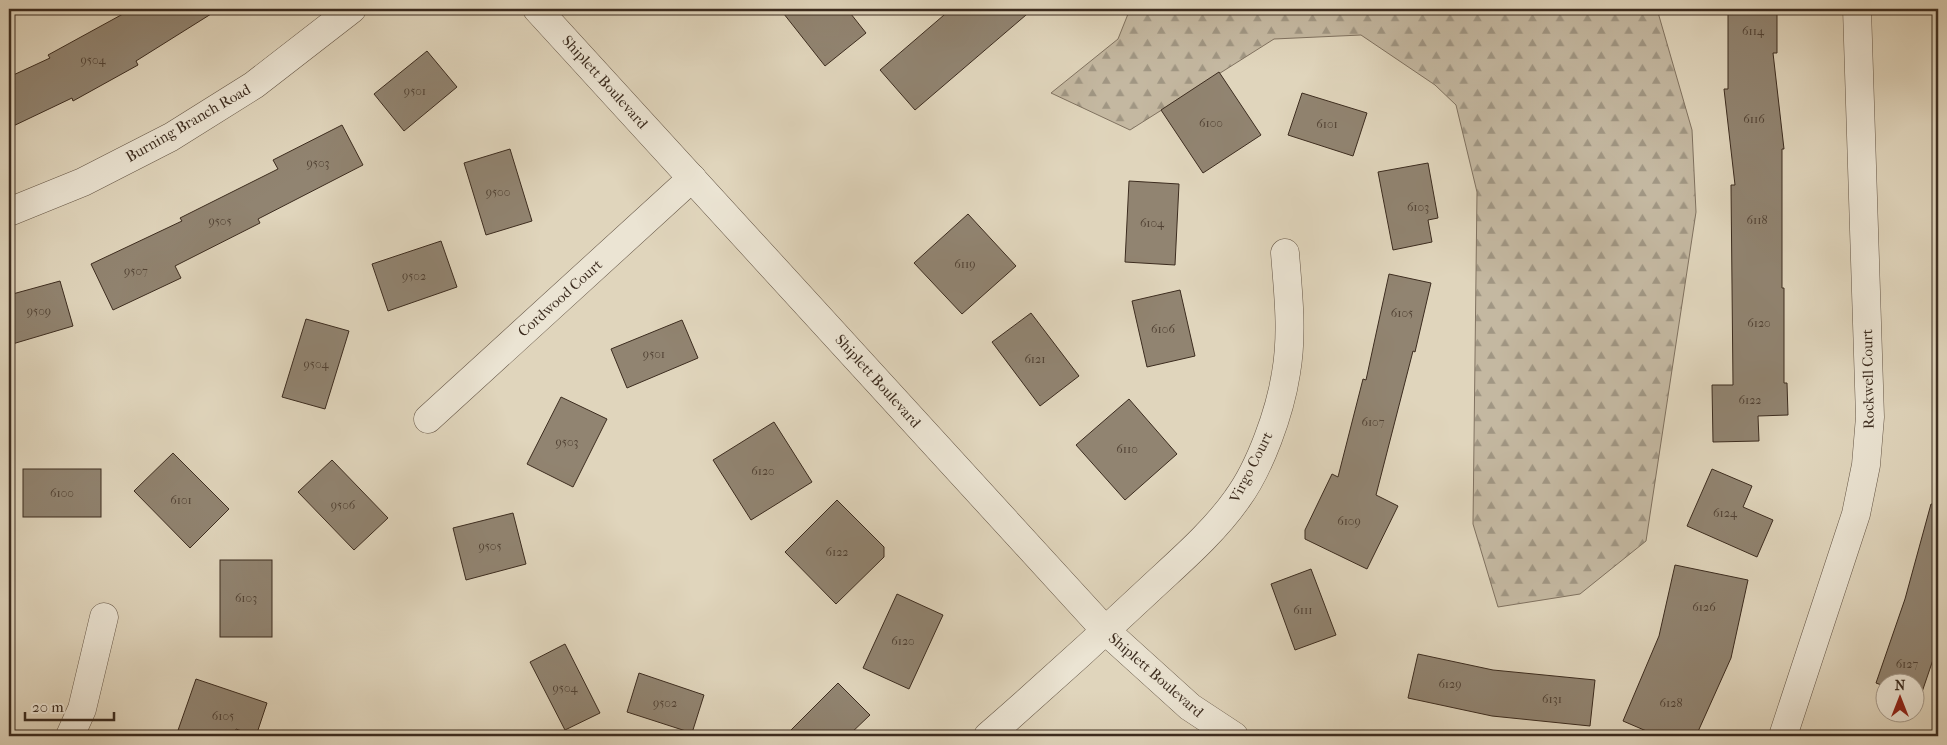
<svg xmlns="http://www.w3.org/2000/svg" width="1947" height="745" font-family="'IM FELL French Canon',serif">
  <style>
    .forest { fill: url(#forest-firs); stroke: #807260 }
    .building { fill: #918471; stroke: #3c2c1f }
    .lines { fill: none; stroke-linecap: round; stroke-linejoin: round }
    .minor-casing { stroke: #655646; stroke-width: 29 }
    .minor { stroke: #ebe4d3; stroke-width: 28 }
    .labels { text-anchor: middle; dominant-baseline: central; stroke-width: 4; stroke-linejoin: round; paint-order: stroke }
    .number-label { font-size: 12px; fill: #514234 }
    .street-label { font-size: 15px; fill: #3c2c1f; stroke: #ebe4d3 }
  </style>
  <defs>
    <pattern id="forest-firs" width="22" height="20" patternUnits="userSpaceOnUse" patternTransform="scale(1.25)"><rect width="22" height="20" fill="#c4b8a1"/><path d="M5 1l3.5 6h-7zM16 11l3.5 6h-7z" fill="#a09683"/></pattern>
  </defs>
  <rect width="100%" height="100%" fill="#e0d5bc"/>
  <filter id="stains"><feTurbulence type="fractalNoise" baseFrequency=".004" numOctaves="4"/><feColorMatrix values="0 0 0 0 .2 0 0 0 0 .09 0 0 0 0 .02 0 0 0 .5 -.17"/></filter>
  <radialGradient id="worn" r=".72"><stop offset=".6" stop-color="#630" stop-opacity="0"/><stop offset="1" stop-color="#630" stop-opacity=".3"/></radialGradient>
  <path class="forest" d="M1130,9h527l35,121 4,82 -50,329 -66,53 -82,13 -25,-83 4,-332 -21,-87 -21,-20 -74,-50 -87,4 -144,91 -79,-37 67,-54z"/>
  <g class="building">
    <path d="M132,9h87l-83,52 2,4 -65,36 -1,-3 -63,30v-51l41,-19 -2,-3z"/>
    <path d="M780,9h67l19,24 -41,33z"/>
    <path d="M951,9h82l-118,101 -35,-40z"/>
    <path d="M1728,9h49v44h-4l11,96h-2v139h2v95h3l1,32 -30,1 1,25 -46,1 -1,-57h21l-2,-200h4l-11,-96h4z"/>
    <path d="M427,51l30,36 -53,44 -30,-37z"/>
    <path d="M1219,72l42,63 -58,38 -42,-63z"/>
    <path d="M1302,93l65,20 -14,43 -65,-21z"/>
    <path d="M342,125l21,40 -105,54 2,4 -85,43 6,12 -68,32 -22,-46 91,-43 -2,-3 98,-49 -5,-9z"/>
    <path d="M510,149l22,72 -46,14 -22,-72z"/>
    <path d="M1428,163l10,55 -10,2 4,22 -39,8 -15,-78z"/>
    <path d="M1129,181l50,3 -4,81 -50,-3z"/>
    <path d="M968,214l48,52 -54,48 -48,-51z"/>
    <path d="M441,241l16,46 -69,24 -16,-47z"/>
    <path d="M1389,274l42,9 -16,69 -2,-1 -37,144 22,11 -31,63 -62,-30v-9l27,-56 6,3 25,-98 3,1z"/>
    <path d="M60,281l13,45 -64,19v-50z"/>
    <path d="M1180,290l15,66 -48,11 -15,-66z"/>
    <path d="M1031,313l48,63 -39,30 -48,-64z"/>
    <path d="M306,319l43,12 -24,78 -43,-12z"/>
    <path d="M682,320l16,38 -71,30 -16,-39z"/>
    <path d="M561,397l46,22 -34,68 -46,-23z"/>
    <path d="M1129,399l48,55 -52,46 -49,-55z"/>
    <path d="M774,422l38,60 -61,38 -38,-60z"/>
    <path d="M173,453l56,56 -39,39 -56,-57z"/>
    <path d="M332,460l56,58 -34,32 -56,-58z"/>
    <rect x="23" y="469" width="78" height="48"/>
    <path d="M1712,469l40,17 -9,21 30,13 -16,37 -70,-31z"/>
    <path d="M837,500l47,47v10l-48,47 -51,-52z"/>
    <path d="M1931,504l7,1v140l-18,53 -6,-2v-14h-30v4l-8,-3 29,-84z"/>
    <path d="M513,513l13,51 -60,16 -13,-52z"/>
    <rect x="220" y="560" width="52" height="77"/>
    <path d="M1675,565l73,15 -17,78 -35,78h-38l-35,-15 36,-85z"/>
    <path d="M1311,569l25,66 -41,15 -24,-66z"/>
    <path d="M897,594l46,21 -34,74 -46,-21z"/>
    <path d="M565,644l35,69 -35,17 -35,-68z"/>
    <path d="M1418,654l75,16 102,10 -5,46 -98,-10 -84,-18z"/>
    <path d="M639,673l65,22 -12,38 -65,-21z"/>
    <path d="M196,679l71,24 -11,33 -20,-7 -2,7h-58z"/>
    <path d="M838,683l32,32 -22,21h-63z"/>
  </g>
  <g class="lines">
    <defs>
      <g id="minor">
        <path d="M537,9l569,622 84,76 44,29"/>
        <path d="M9,212l74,-30 88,-45 83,-52 98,-76"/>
        <path d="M428,419l264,-241"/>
        <path d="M70,736l12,-27 22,-92"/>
        <path d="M988,736c55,-48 109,-97 162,-147 30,-28 63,-56 87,-90 23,-31 43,-87 49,-126 7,-40 2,-81 -1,-120"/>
        <path d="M1783,736l73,-222 10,-49 4,-48 -13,-408"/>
      </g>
    </defs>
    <use href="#minor" class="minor-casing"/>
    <use href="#minor" class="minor"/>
  </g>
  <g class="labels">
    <g class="number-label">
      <text x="1753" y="31">6114</text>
      <text x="93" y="60">9504</text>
      <text x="415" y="91">9501</text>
      <text x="1754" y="119">6116</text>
      <text x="1211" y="123">6100</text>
      <text x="1327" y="124">6101</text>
      <text x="318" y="163">9503</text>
      <text x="498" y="192">9500</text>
      <text x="1418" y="207">6103</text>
      <text x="1757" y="220">6118</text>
      <text x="220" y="221">9505</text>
      <text x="1152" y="223">6104</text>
      <text x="965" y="264">6119</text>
      <text x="136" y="271">9507</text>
      <text x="414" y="276">9502</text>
      <text x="39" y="311">9509</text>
      <text x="1402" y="313">6105</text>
      <text x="1759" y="323">6120</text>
      <text x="1163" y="329">6106</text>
      <text x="654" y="354">9501</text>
      <text x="1035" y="359">6121</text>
      <text x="316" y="364">9504</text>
      <text x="1750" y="400">6122</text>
      <text x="1373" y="422">6107</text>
      <text x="567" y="442">9503</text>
      <text x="1127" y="449">6110</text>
      <text x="763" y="471">6120</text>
      <text x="62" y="493">6100</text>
      <text x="181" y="500">6101</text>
      <text x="343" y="505">9506</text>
      <text x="1725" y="513">6124</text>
      <text x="1349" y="521">6109</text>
      <text x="490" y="546">9505</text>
      <text x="837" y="552">6122</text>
      <text x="246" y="598">6103</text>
      <text x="1704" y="607">6126</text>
      <text x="1303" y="610">6111</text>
      <text x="903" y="641">6120</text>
      <text x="1907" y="664">6127</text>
      <text x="1450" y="684">6129</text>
      <text x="565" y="688">9504</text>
      <text x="1552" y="699">6131</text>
      <text x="665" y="703">9502</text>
      <text x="1671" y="703">6128</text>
      <text x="223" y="716">6105</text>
    </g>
    <g class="street-label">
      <text transform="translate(605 82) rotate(48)">Shiplett Boulevard</text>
      <text transform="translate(188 123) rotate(-30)">Burning Branch Road</text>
      <text transform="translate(560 298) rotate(-42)">Cordwood Court</text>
      <text transform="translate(1868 379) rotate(-91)">Rockwell Court</text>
      <text transform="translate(878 381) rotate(48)">Shiplett Boulevard</text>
      <text transform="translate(1251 467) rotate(-63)">Virgo Court</text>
      <text transform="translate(1156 675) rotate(41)">Shiplett Boulevard</text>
    </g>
  </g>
  <rect width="1947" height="745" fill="none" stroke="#e0d5bc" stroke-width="30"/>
  <rect x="10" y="10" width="1927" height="725" fill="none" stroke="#3c2c1f" stroke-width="2.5"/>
  <rect x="15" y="15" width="1917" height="715" fill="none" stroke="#3c2c1f"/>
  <g transform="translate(1900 698)"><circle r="24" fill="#ebe4d3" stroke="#a59a8b"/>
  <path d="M0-4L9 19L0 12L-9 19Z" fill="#8f2418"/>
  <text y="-8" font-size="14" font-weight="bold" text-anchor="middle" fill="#3c2c1f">N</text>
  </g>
  <path d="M25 712v8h89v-8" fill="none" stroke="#3c2c1f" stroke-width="2.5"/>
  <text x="32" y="712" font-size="15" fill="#3c2c1f" stroke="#ebe4d3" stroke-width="4" paint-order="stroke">20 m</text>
  <rect width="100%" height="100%" filter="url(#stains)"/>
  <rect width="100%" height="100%" fill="url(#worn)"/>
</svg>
